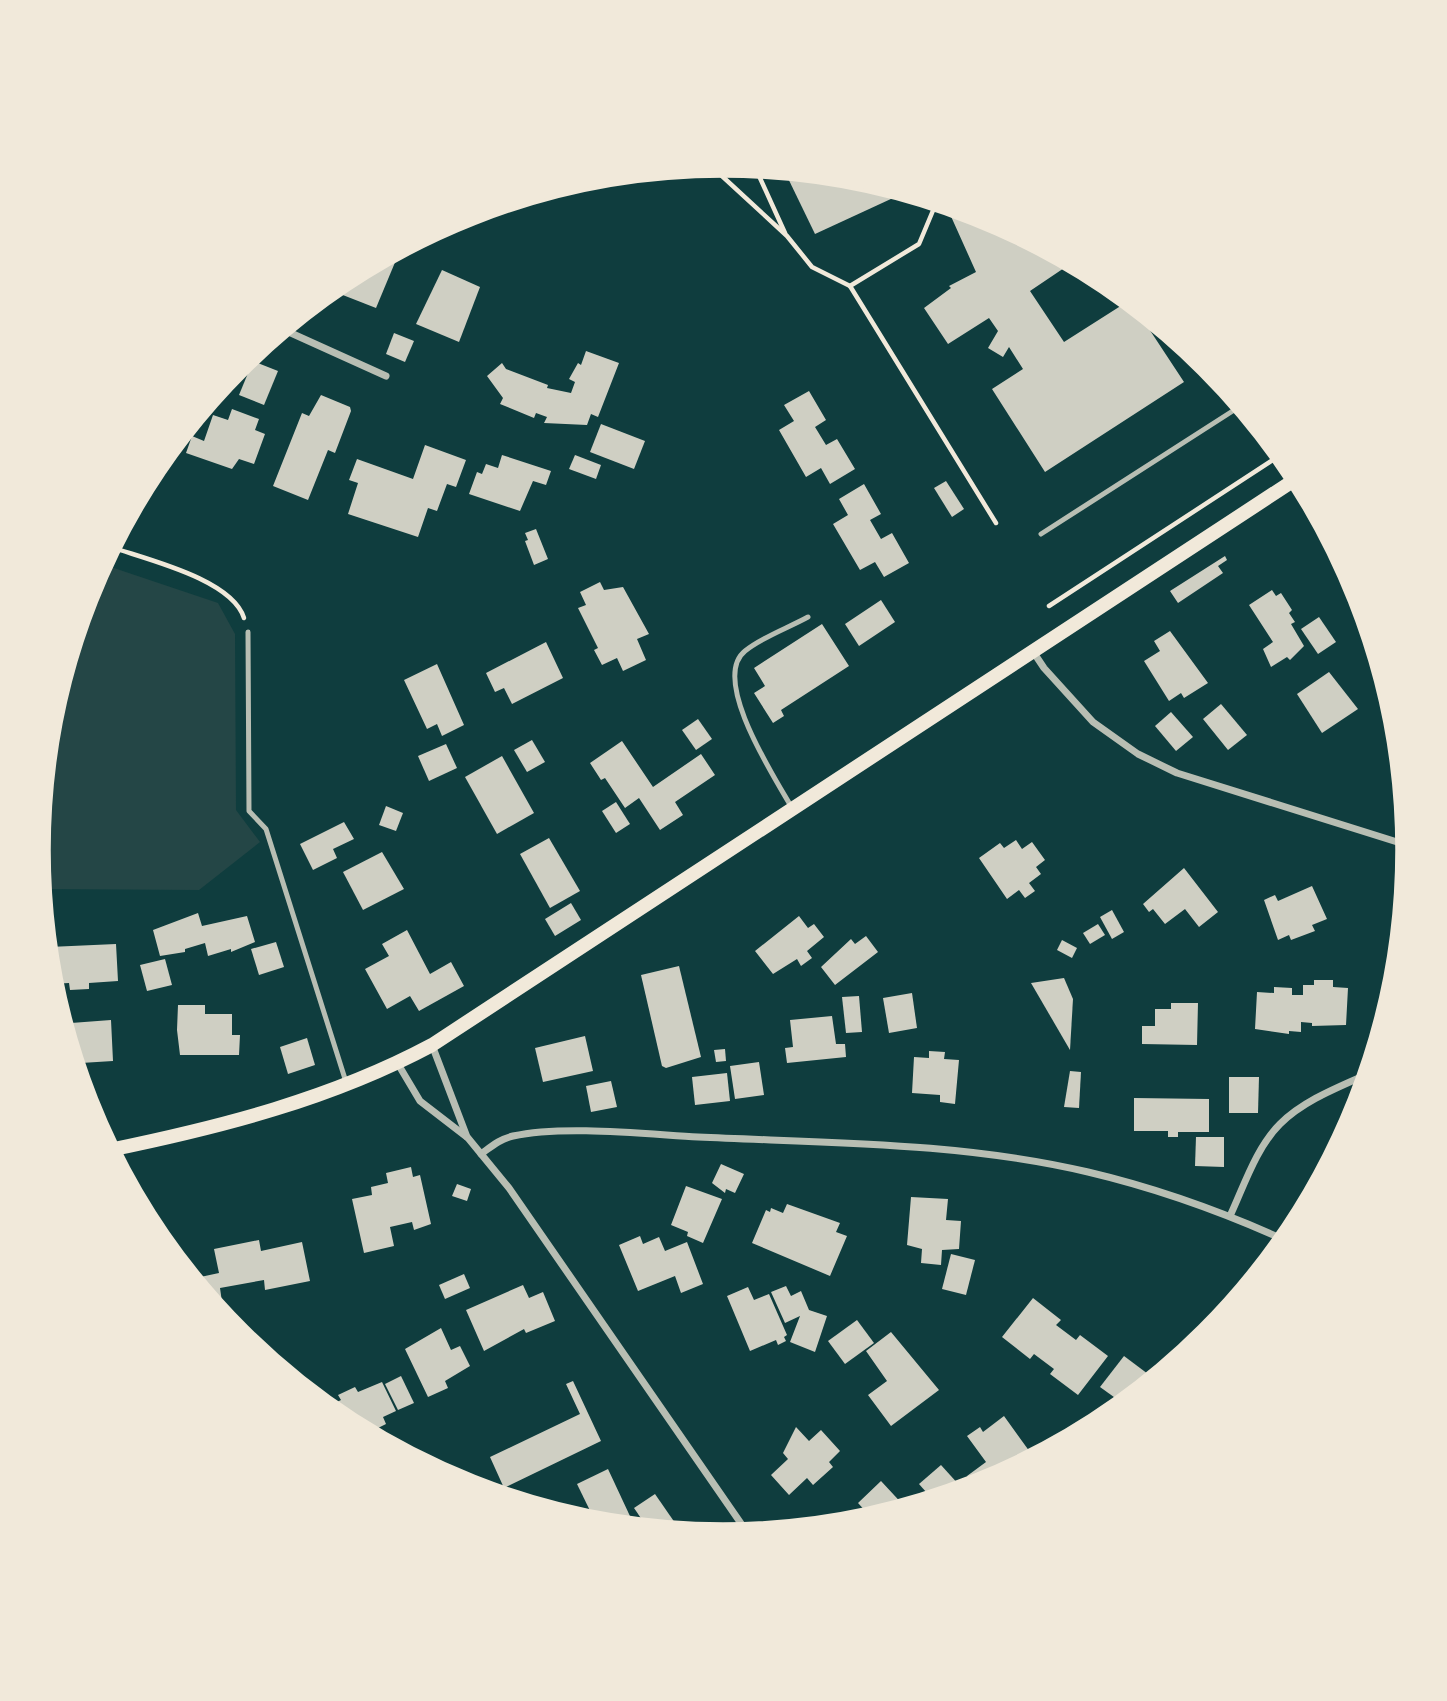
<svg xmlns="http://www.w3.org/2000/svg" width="1447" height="1701" font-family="'PT Serif',serif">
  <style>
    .green { fill: #244646 }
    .building { fill: #cfcfc3 }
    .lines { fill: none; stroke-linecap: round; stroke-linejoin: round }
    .path { stroke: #f1e9da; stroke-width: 4.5 }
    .service { stroke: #b8beb3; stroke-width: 5 }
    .minor { stroke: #b8beb3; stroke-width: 7 }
    .secondary { stroke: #f1e9da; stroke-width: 14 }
    .rim { fill: none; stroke: #f1e9da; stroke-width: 3.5 }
  </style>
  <rect width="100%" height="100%" fill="#0f3d3e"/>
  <path class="green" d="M102,564l116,39 17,31 1,176 24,32 -61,48 -158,-1 -4,-39 13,-134 39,-129z"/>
  <g class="building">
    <path d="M784,170l74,7 48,15 -91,42z"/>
    <path d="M945,203l42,13 7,16 10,-7 69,37 -43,29 34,51 66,-42 54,82 -139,90 -53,-83 31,-20 -14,-22 -6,10 -15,-9 10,-17 -9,-13 -41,26 -24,-36 27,-20 -2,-2 27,-14z"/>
    <path d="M401,248l-25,60 -46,-18 12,-11z"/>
    <path d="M442,270l38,17 -21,55 -43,-18z"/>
    <path d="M394,333l20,8 -9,21 -19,-8z"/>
    <path d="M586,351l33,12 -21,54 -7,-3 -4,11 -43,-2 3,-6 -11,-4 -2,5 -34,-14 3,-6 -16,-22 15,-13 4,6 42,16 -1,3 24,5 4,-11 -6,-3 9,-16 3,2z"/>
    <path d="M253,361l25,10 -14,34 -25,-10z"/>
    <path d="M809,391l17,29 -11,7 11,18 11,-6 18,30 -25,15 -9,-16 -15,9 -27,-47 15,-9 -10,-16z"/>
    <path d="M321,395l29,12 1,4 -16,42 -7,-3 -20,50 -35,-14 29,-73 7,3z"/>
    <path d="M232,409l27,10 -4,11 10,4 -11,30 -15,-5 -7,10 -46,-16 6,-17 12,5 9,-26 15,5z"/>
    <path d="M601,424l44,17 -11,28 -44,-17z"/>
    <path d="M425,445l41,15 -10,27 -9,-3 -10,27 -9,-3 -10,29 -70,-23 10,-31 -9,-3 8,-21 56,20z"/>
    <path d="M502,455l49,16 -5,14 -13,-4 -13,30 -51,-17 8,-22 5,2 4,-10 12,4z"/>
    <path d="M575,455l26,10 -5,14 -27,-10z"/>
    <path d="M946,481l18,28 -12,8 -18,-29z"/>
    <path d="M864,484l17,30 -11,6 11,19 11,-6 17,30 -25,14 -9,-15 -15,8 -27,-46 15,-9 -9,-16z"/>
    <path d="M536,529l12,30 -14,6 -9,-24 3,-1 -3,-7z"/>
    <path d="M1225,556l2,4 -9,6 5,7 -45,30 -8,-12z"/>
    <path d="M600,582l4,8 19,-3 26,47 -12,5 9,21 -23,11 -6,-13 -15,7 -8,-15 4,-2 -20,-40 8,-3 -6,-13z"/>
    <path d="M1272,590l4,6 5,-3 11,17 -3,3 6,9 -4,2 13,22 -14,14 -3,-3 -16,10 -8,-18 10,-7 -24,-37z"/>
    <path d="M881,600l14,22 -36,24 -14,-22z"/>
    <path d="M1319,617l17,25 -18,12 -17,-25z"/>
    <path d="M822,624l27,42 -68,44 3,6 -11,7 -19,-30 11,-7 -11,-18z"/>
    <path d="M1170,631l38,52 -24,15 -3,-5 -12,8 -25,-40 16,-10 -6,-10z"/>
    <path d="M546,642l17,36 -51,26 -8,-16 -9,4 -9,-19z"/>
    <path d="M437,664l27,61 -22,11 -5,-12 -10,5 -23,-49z"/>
    <path d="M1329,672l29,37 -36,24 -25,-39z"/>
    <path d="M1221,704l26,31 -19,15 -25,-31z"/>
    <path d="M1171,712l22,25 -17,14 -21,-25z"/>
    <path d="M698,719l14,20 -16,11 -14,-20z"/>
    <path d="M532,740l13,22 -18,10 -13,-22z"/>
    <path d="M622,741l31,46 48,-33 14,21 -40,27 8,13 -23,15 -21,-32 -14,10 -20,-30 -4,2 -11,-17z"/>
    <path d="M446,744l11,24 -28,13 -11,-25z"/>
    <path d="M502,756l32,57 -37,21 -32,-57z"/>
    <path d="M616,802l14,22 -14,9 -14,-22z"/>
    <path d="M386,806l17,7 -7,18 -17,-6z"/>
    <path d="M344,822l10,17 -21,10 4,9 -24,12 -13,-26z"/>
    <path d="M549,838l31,53 -30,17 -30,-54z"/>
    <path d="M1016,840l6,9 10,-7 13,18 -9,7 5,7 -12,9 6,8 -10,7 -6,-8 -12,9 -28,-41 21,-15 4,5z"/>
    <path d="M382,852l22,37 -41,21 -20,-38z"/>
    <path d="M1184,868l34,44 -19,15 -14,-18 -20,15 -12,-15 -4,3 -6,-8z"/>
    <path d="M1312,886l15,33 -15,6 3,6 -24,9 -2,-5 -11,5 -14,-40 11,-5 3,6z"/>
    <path d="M571,903l10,17 -26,16 -10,-17z"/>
    <path d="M1112,910l12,22 -12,7 -12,-22z"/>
    <path d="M198,913l4,13 45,-10 8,26 -24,10v-3l-23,7 -3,-13 -20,6v3l-25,4 -7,-26z"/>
    <path d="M799,916l9,12 6,-4 10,13 -17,14 5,7 -11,8 -4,-7 -24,15 -18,-23z"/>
    <path d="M1098,924l7,11 -15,9 -7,-11z"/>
    <path d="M407,930l23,44 21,-12 13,24 -45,25 -9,-15 -23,13 -22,-40 24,-13 -7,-12z"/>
    <path d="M866,936l12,16 -43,33 -14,-18 30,-28 4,5z"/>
    <path d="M1062,940l15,8 -5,10 -15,-8z"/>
    <path d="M276,942l8,25 -25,8 -8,-26z"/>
    <path d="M116,944l2,37 -29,2v6l-19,1 -1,-7 -18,1 -2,-37z"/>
    <path d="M165,959l7,26 -25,6 -7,-26z"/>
    <path d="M679,966l22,91 -35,11 -4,-2 -21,-91z"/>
    <path d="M1064,978l9,21 -3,51 -39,-67z"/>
    <path d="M1314,980h19v7l15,1 -2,37 -34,1v-3l-11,-1v10l-12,-1v3l-34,-5 2,-37 17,1v-6l18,1v7h11v-10h11z"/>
    <path d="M912,993l5,35 -28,5 -6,-35z"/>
    <path d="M859,996l3,36 -16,1 -4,-36z"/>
    <path d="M1171,1003h27l-1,42 -55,-1v-18h13v-17h16z"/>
    <path d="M178,1005h27v9h27v21h8l-1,20h-59l-3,-25z"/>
    <path d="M832,1016l4,28h9l1,13 -59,6 -2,-15 8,-1 -3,-27z"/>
    <path d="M71,1019v4l40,-3 2,41 -32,2 1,3 -7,1 -14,-47z"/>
    <path d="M585,1036l8,35 -50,11 -8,-34z"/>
    <path d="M307,1038l8,27 -27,9 -8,-27z"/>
    <path d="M725,1049l1,12 -10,1 -2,-12z"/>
    <path d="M929,1051l16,1 -1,7 15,1 -4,44 -15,-2v-7l-28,-2 2,-36 15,1z"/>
    <path d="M759,1062l5,33 -29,4 -5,-33z"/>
    <path d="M1070,1071l11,1 -2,36 -15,-1z"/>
    <path d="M727,1073l3,28 -35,4 -3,-28z"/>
    <path d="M1229,1077h30l-1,36h-29z"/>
    <path d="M611,1081l6,26 -26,5 -5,-26z"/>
    <path d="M1134,1098l75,1v33h-31v5h-10v-6h-34z"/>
    <path d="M1196,1137h28v30l-29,-1z"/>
    <path d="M721,1164l23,10 -9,19 -9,-4 -1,4 -13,-10z"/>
    <path d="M411,1167l2,10 7,-2 11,49 -17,6 -2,-8 -22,5 4,19 -30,7 -12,-54 20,-4 -1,-8 17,-4 -2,-10z"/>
    <path d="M457,1184l14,5 -4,12 -15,-5z"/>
    <path d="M686,1186l36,13 -19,44 -16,-7 1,-4 -17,-7z"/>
    <path d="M911,1197l37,2 -2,21 15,1 -2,28 -17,1 -1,15 -20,-2 1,-14 -15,-4z"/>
    <path d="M787,1204l53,19 -4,9 11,4 -17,40 -78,-33 14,-33 4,2 1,-4 12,5z"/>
    <path d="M640,1236l3,8 16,-7 6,14 22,-9 16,42 -22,9 -6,-17 -37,15 -19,-46z"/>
    <path d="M259,1240l2,11 41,-9 8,39 -45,9 -1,-10 -44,8 2,14 -11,2 -20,-25 28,-6 -5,-24z"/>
    <path d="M951,1254l24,6 -9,35 -24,-6z"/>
    <path d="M184,1255l4,20 -15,-18z"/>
    <path d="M464,1274l6,14 -25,11 -6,-14z"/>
    <path d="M523,1285l6,13 14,-6 12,29 -29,12 -2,-4 -40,22 -18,-41z"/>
    <path d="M786,1286l5,10 10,-5 8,19 18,6 -12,36 -25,-10 10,-26 -15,7 -14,-31z"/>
    <path d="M748,1287l6,13 15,-6 18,41 -3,2 2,4 -8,4 -2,-5 -26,11 -23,-55z"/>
    <path d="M1033,1298l28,22 -5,5 20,15 4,-5 28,21 -30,39 -28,-21 4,-5 -20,-15 -4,5 -28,-22z"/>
    <path d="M857,1320l17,23 -29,21 -17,-23z"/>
    <path d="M441,1328l10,22 9,-4 10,20 -25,15 3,7 -20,9 -23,-48z"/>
    <path d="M891,1332l48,58 -48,36 -23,-31 19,-14 -21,-30z"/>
    <path d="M1124,1356l32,24 -31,25 -25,-18z"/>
    <path d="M401,1376l13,27 -16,7 -13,-26z"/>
    <path d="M573,1381l28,60 -97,47 -14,-31 90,-43 -14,-30z"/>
    <path d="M382,1382l14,29 -13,6 3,7 -20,10 -41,-26 16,-8 -3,-5 17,-8 3,5z"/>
    <path d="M1004,1416l31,43 -59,29 -9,-12 19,-14 -19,-26 13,-9 3,5z"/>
    <path d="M796,1427l13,14 12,-11 19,21 -11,11 4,5 -20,18 -6,-7 -18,17 -18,-20 17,-16 -5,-6z"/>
    <path d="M941,1465l19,21 -11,10 -15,5 -15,-17z"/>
    <path d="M608,1469l28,60 -39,-4 -20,-41z"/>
    <path d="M881,1481l26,28 -43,13 6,-6 -12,-13z"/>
    <path d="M655,1494l27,39 -33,-3 -15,-22z"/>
  </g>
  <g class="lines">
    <g class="path">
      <path d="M710,165l77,71 25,31 38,19 146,237"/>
      <path d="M755,167l30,66"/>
      <path d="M850,286l69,-42 18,-43"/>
      <path d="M111,547c34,12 121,32 133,71"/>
      <path d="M1049,606l233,-152"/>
    </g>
    <g class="service">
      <path d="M1041,534l201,-129"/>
      <path d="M248,632l1,179 17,18 80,253"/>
      <path d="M792,808c-17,-30 -82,-129 -47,-157 17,-14 43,-23 63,-34"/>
    </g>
    <g class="minor">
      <path d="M282,329l104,47"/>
      <path d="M1034,653l10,15 49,54 45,32 39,19 233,73"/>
      <path d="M432,1045l35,92"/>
      <path d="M398,1064l22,37 48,37 41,50 240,347"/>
      <path d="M481,1154c11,-8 19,-15 32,-18 50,-11 132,-2 185,1 129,6 263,5 390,35 68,16 135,40 199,69"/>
      <path d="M1230,1216c14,-30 26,-68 50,-92 24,-24 59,-37 90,-51"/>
    </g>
    <path class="secondary" d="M109,1150c112,-23 222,-51 323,-105l867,-568"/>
  </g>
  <path d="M0 0H1447V1701H0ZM49 850a674 674 0 1 1 1348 0a674 674 0 1 1-1348 0Z" fill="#f1e9da" fill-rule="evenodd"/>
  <path class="rim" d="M49 850a674 674 0 1 1 1348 0a674 674 0 1 1-1348 0Z"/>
</svg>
